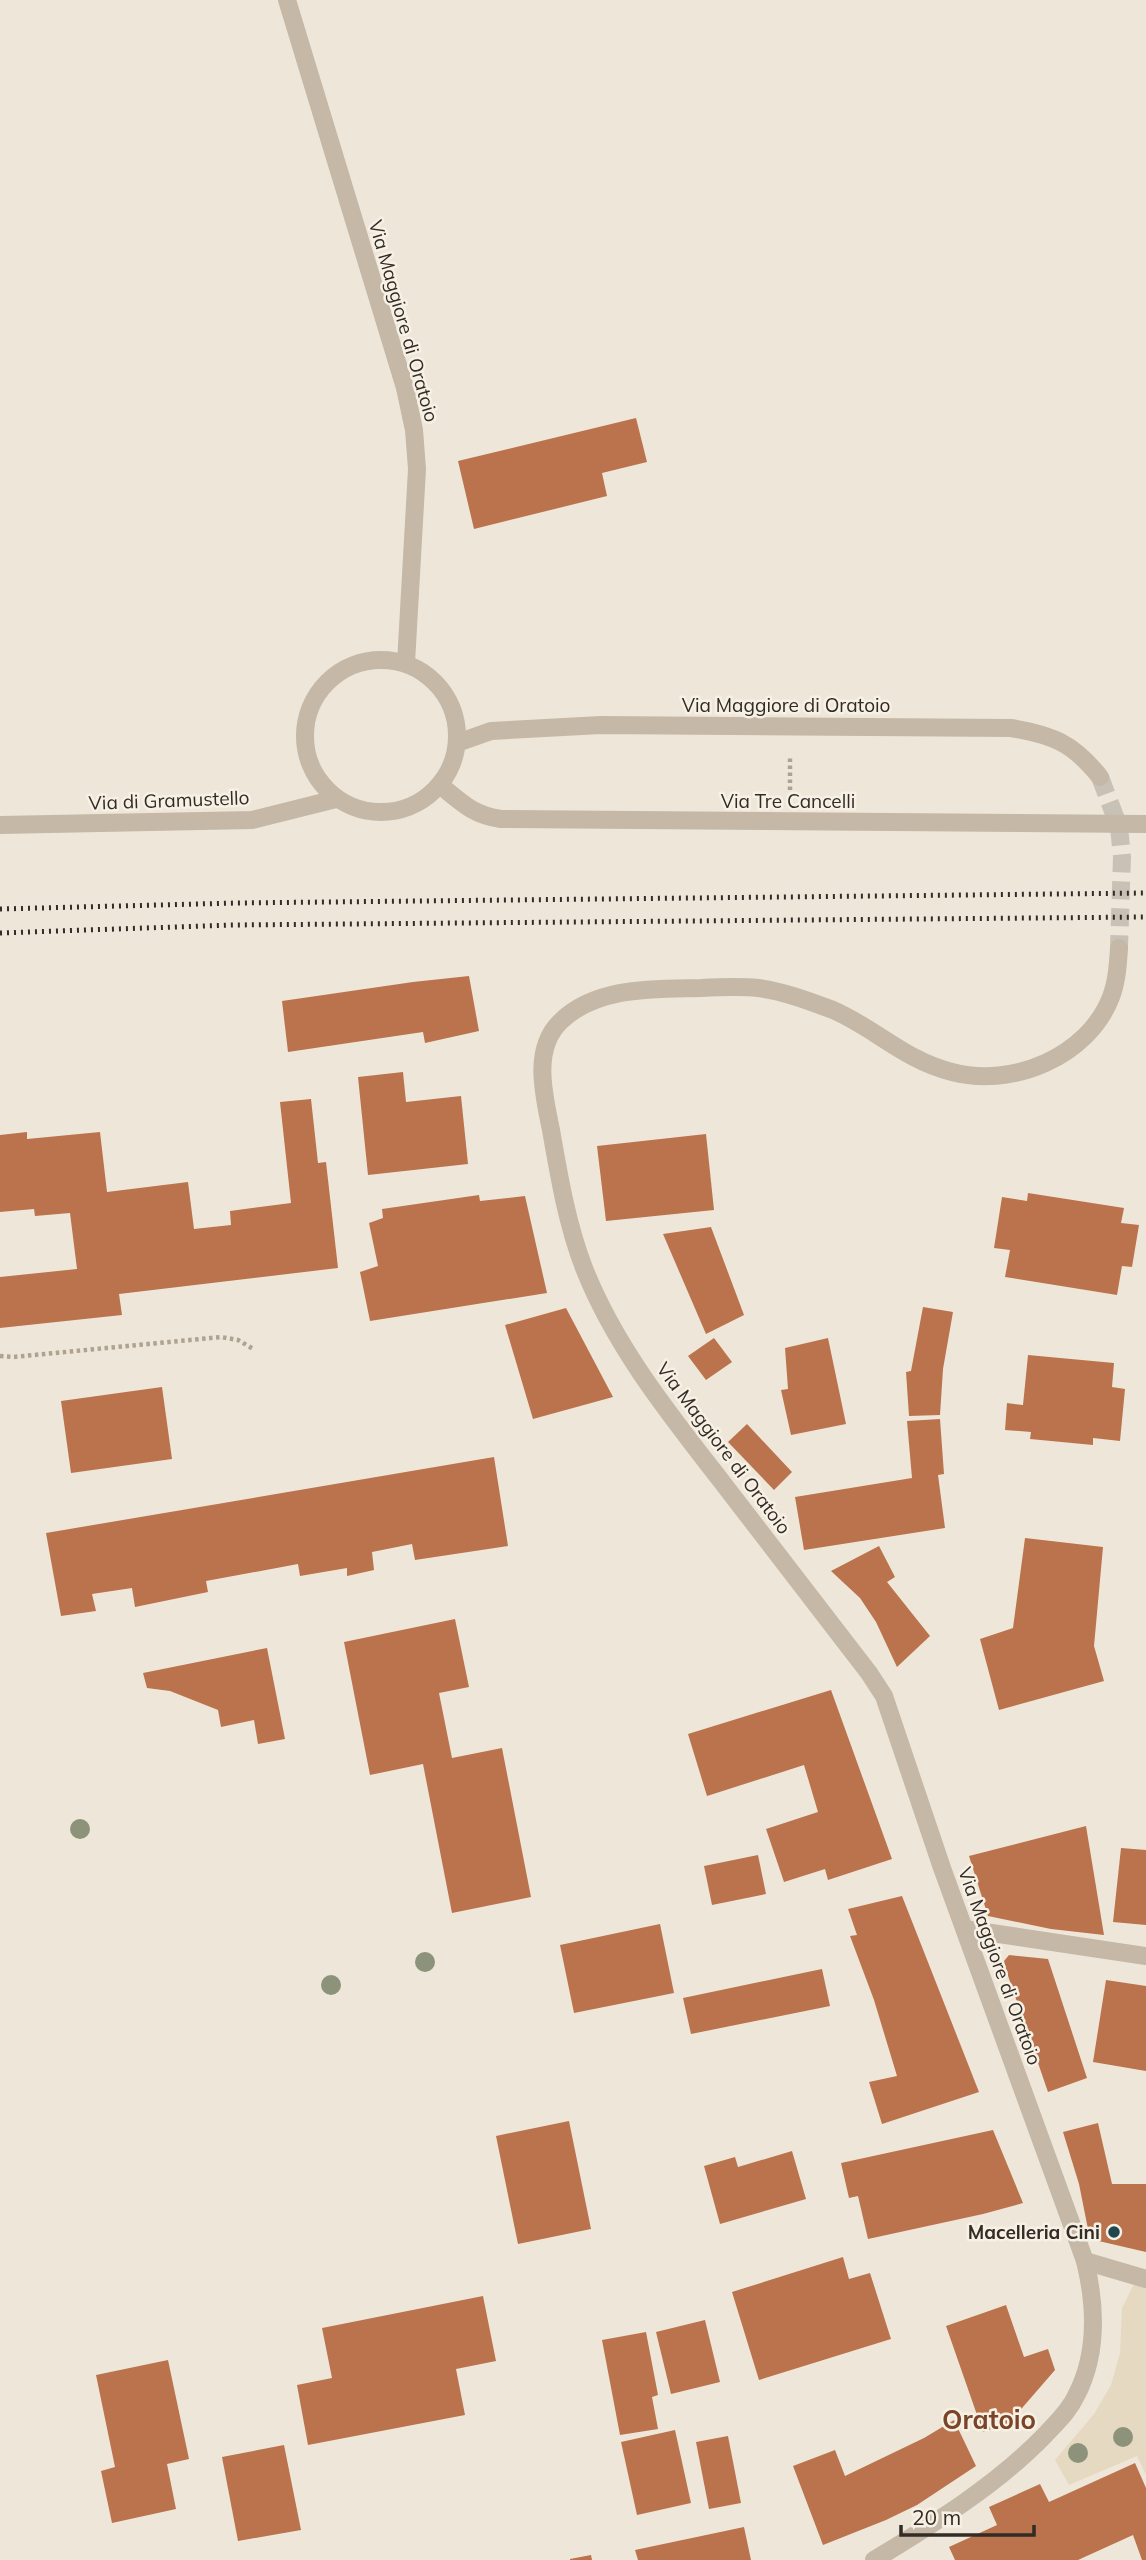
<svg xmlns="http://www.w3.org/2000/svg" width="1146" height="2560" font-family="Mulish,sans-serif">
  <style>
    .plaza { fill: #e5d9c2 }
    .building { fill: #ba734c }
    .lines { fill: none; stroke-linecap: round; stroke-linejoin: round }
    .street-tunnel { stroke: #c8c1b5; stroke-width: 18; stroke-dasharray: 18 9; stroke-linecap: butt }
    .path { stroke: #b0a291; stroke-width: 4.5; stroke-dasharray: 3.5 3.5; stroke-linecap: butt }
    .street { stroke: #c5b8a7; stroke-width: 18 }
    .rail { stroke: #322b26; stroke-width: 5; stroke-dasharray: 2 5; stroke-linecap: butt }
    .tree { fill: #8d937a }
    .poi-dot { fill: #20474f; stroke: #f7f1e5; stroke-width: 2.5 }
    .labels { text-anchor: middle; dominant-baseline: central; stroke-width: 5; stroke-linejoin: round; paint-order: stroke }
    .street-label { font-size: 19px; fill: #322b26; stroke: #f7f1e5 }
    .poi-label { font-size: 19px; font-weight: bold; fill: #322b26; stroke: #f7f1e5; text-anchor: end }
    .district-label { font-size: 26px; font-weight: bold; fill: #794428; stroke: #f7f1e5 }
  </style>
  <rect width="100%" height="100%" fill="#eee7d9"/>
  <path class="plaza" d="M1138,2276l8,3v196l-9,-19 -68,29 -14,-25 39,-46 17,-29 9,-32 2,-45z"/>
  <g class="building">
    <path d="M636,418l11,44 -45,11 5,23 -133,33 -16,-68z"/>
    <path d="M469,976l10,55 -54,12 -2,-11 -135,20 -6,-51 131,-19z"/>
    <path d="M403,1072l3,30 55,-6 7,68 -100,11 -10,-98z"/>
    <path d="M311,1099l7,64 8,-1 12,106 -219,26 3,21 -122,13v-51l77,-8 -7,-56 -35,3 -1,-7 -34,3v-77l27,-3v7l73,-7 7,60 81,-10 6,47 9,-1 28,-3 -1,-14 61,-8 -11,-101z"/>
    <path d="M706,1134l8,76 -108,11 -9,-75z"/>
    <path d="M1028,1193l96,15 -3,15 18,2 -7,42 -10,-1 -5,29 -112,-18 5,-27 -16,-2 8,-51 25,4z"/>
    <path d="M479,1195l1,6 45,-5 22,97 -177,28 -10,-49 18,-6 -9,-43 14,-5 -1,-9z"/>
    <path d="M711,1227l33,88 -38,19 -43,-100z"/>
    <path d="M923,1307l30,5 -10,57 -3,46 -31,1 -3,-44 5,-1z"/>
    <path d="M566,1308l47,89 -80,22 -28,-94z"/>
    <path d="M714,1338l18,24 -26,18 -18,-24z"/>
    <path d="M828,1338l18,86 -55,11 -10,-45 7,-1 -3,-41z"/>
    <path d="M1028,1355l86,8 -2,24 13,2 -5,52 -27,-3v7l-63,-6 1,-7 -26,-2 2,-27 16,2z"/>
    <path d="M162,1387l10,72 -101,14 -10,-72z"/>
    <path d="M940,1419l4,55 -6,1 7,53 -141,22 -9,-53 117,-19 -5,-57z"/>
    <path d="M747,1424l45,48 -18,18 -46,-48z"/>
    <path d="M494,1457l14,89 -93,14 -3,-16 -40,8 2,18 -27,6v-8l-47,8 -2,-12 -92,17 2,11 -73,15 -3,-19 -40,6 4,17 -35,5 -15,-83z"/>
    <path d="M1025,1538l78,9 -9,99 10,35 -105,29 -19,-71 33,-11z"/>
    <path d="M879,1546l16,31 -8,5 43,54 -33,31 -21,-45 -16,-24 -29,-27z"/>
    <path d="M455,1619l14,68 -30,6 13,65 50,-10 29,149 -79,16 -29,-149 -53,11 -26,-133z"/>
    <path d="M267,1648l18,91 -27,5 -4,-24 -33,7 -3,-17 -48,-19 -23,-3 -4,-15z"/>
    <path d="M831,1690l61,169 -64,21 -3,-11 -41,13 -18,-53 52,-17 -14,-47 -97,31 -19,-62z"/>
    <path d="M1086,1826l18,109 -53,-6 -63,-13 -19,-60z"/>
    <path d="M1121,1848l25,2v75l-33,-3z"/>
    <path d="M758,1855l8,39 -54,11 -8,-39z"/>
    <path d="M902,1896l77,196 -97,32 -13,-42 28,-6 -23,-76 -24,-64 7,-1 -9,-26z"/>
    <path d="M660,1924l14,69 -100,20 -14,-68z"/>
    <path d="M1009,1955l39,4 39,119 -39,14 -42,-122 -2,-9z"/>
    <path d="M822,1969l8,37 -139,28 -8,-36z"/>
    <path d="M1106,1980l40,6v85l-53,-9z"/>
    <path d="M569,2121l22,108 -73,15 -22,-108z"/>
    <path d="M1098,2123l14,61h34v68l-56,-13 -11,-55 -16,-52z"/>
    <path d="M993,2130l30,73 -40,11 -115,25 -10,-43 -9,2 -8,-35z"/>
    <path d="M792,2151l14,48 -86,25 -16,-58 31,-9 3,10z"/>
    <path d="M843,2257l6,22 21,-6 21,66 -132,41 -27,-88z"/>
    <path d="M483,2296l13,65 -40,8 9,46 -157,30 -11,-60 35,-7 -10,-50z"/>
    <path d="M1006,2305l18,52 24,-8 7,21 -46,53 -26,9 -37,-106z"/>
    <path d="M705,2320l15,62 -49,12 -15,-62z"/>
    <path d="M646,2332l12,63 -6,2 6,32 -38,6 -18,-95z"/>
    <path d="M168,2360l21,99 -22,5 9,45 -64,14 -11,-52 14,-4 -19,-92z"/>
    <path d="M954,2420l22,46 -59,39 -31,15 -63,25 -30,-79 42,-16 10,26 79,-38z"/>
    <path d="M675,2430l16,73 -54,12 -16,-73z"/>
    <path d="M728,2436l13,67 -32,6 -13,-67z"/>
    <path d="M284,2445l17,85 -63,11 -16,-84z"/>
    <path d="M1135,2463l11,25v72h-4l-9,-25 -55,25h-123l-6,-13 48,-22 -8,-18 51,-23 9,18z"/>
    <path d="M744,2527l7,33h-113l-3,-10z"/>
    <path d="M591,2555l1,5h-22v-1z"/>
  </g>
  <g class="lines">
    <path class="street-tunnel" d="M1100,777l19,50 3,30 -3,91"/>
    <g class="path">
      <path d="M790,790v-33"/>
      <path d="M0,1356l13,1 208,-20 17,3 17,10"/>
    </g>
    <g class="street">
      <path d="M287,0l118,388 9,42 3,39 -11,194"/>
      <circle cx="381" cy="736" r="76"/>
      <path d="M457,743l34,-12 110,-6 410,3c42,7 62,15 89,49"/>
      <path d="M440,785c22,18 33,30 61,34l645,5"/>
      <path d="M0,825l252,-5 84,-21"/>
      <path d="M965,1929l181,27"/>
      <path d="M1085,2261l61,18"/>
      <path d="M874,2560c61,-37 123,-75 172,-126 11,-12 23,-23 30,-38 22,-42 20,-90 9,-135l-143,-393 -58,-172 -15,-23c-49,-64 -98,-128 -147,-191 -52,-67 -107,-135 -138,-214 -17,-44 -25,-92 -33,-138 -7,-35 -19,-80 9,-108 36,-36 95,-33 141,-34 19,-1 38,-2 57,0 25,3 51,13 75,22 42,18 71,50 119,62 60,16 136,-15 159,-75 6,-16 7,-33 8,-49"/>
    </g>
    <g class="rail">
      <path d="M0,909l237,-6 909,-10"/>
      <path d="M0,933l232,-8 914,-8"/>
    </g>
  </g>
  <g class="tree">
    <circle cx="80" cy="1829" r="10"/>
    <circle cx="425" cy="1962" r="10"/>
    <circle cx="331" cy="1985" r="10"/>
    <circle cx="1123" cy="2437" r="10"/>
    <circle cx="1078" cy="2453" r="10"/>
  </g>
  <circle class="poi-dot" cx="1114" cy="2232" r="7"/>
  <g class="labels">
    <g class="street-label">
      <text transform="translate(404 321) rotate(74)">Via Maggiore di Oratoio</text>
      <text x="786" y="705">Via Maggiore di Oratoio</text>
      <text transform="translate(169 800) rotate(-2)">Via di Gramustello</text>
      <text x="788" y="801">Via Tre Cancelli</text>
      <text transform="translate(724 1448) rotate(53)">Via Maggiore di Oratoio</text>
      <text transform="translate(1000 1966) rotate(70)">Via Maggiore di Oratoio</text>
    </g>
    <g class="poi-label">
      <text x="1100" y="2232">Macelleria Cini</text>
    </g>
    <g class="district-label">
      <text x="989" y="2419">Oratoio</text>
    </g>
  </g>
  <path d="M901 2525v10h133v-10" fill="none" stroke="#322b26" stroke-width="3.5"/>
  <text x="912" y="2525" font-size="21" fill="#322b26" stroke="#f7f1e5" stroke-width="5" paint-order="stroke">20 m</text>
</svg>
